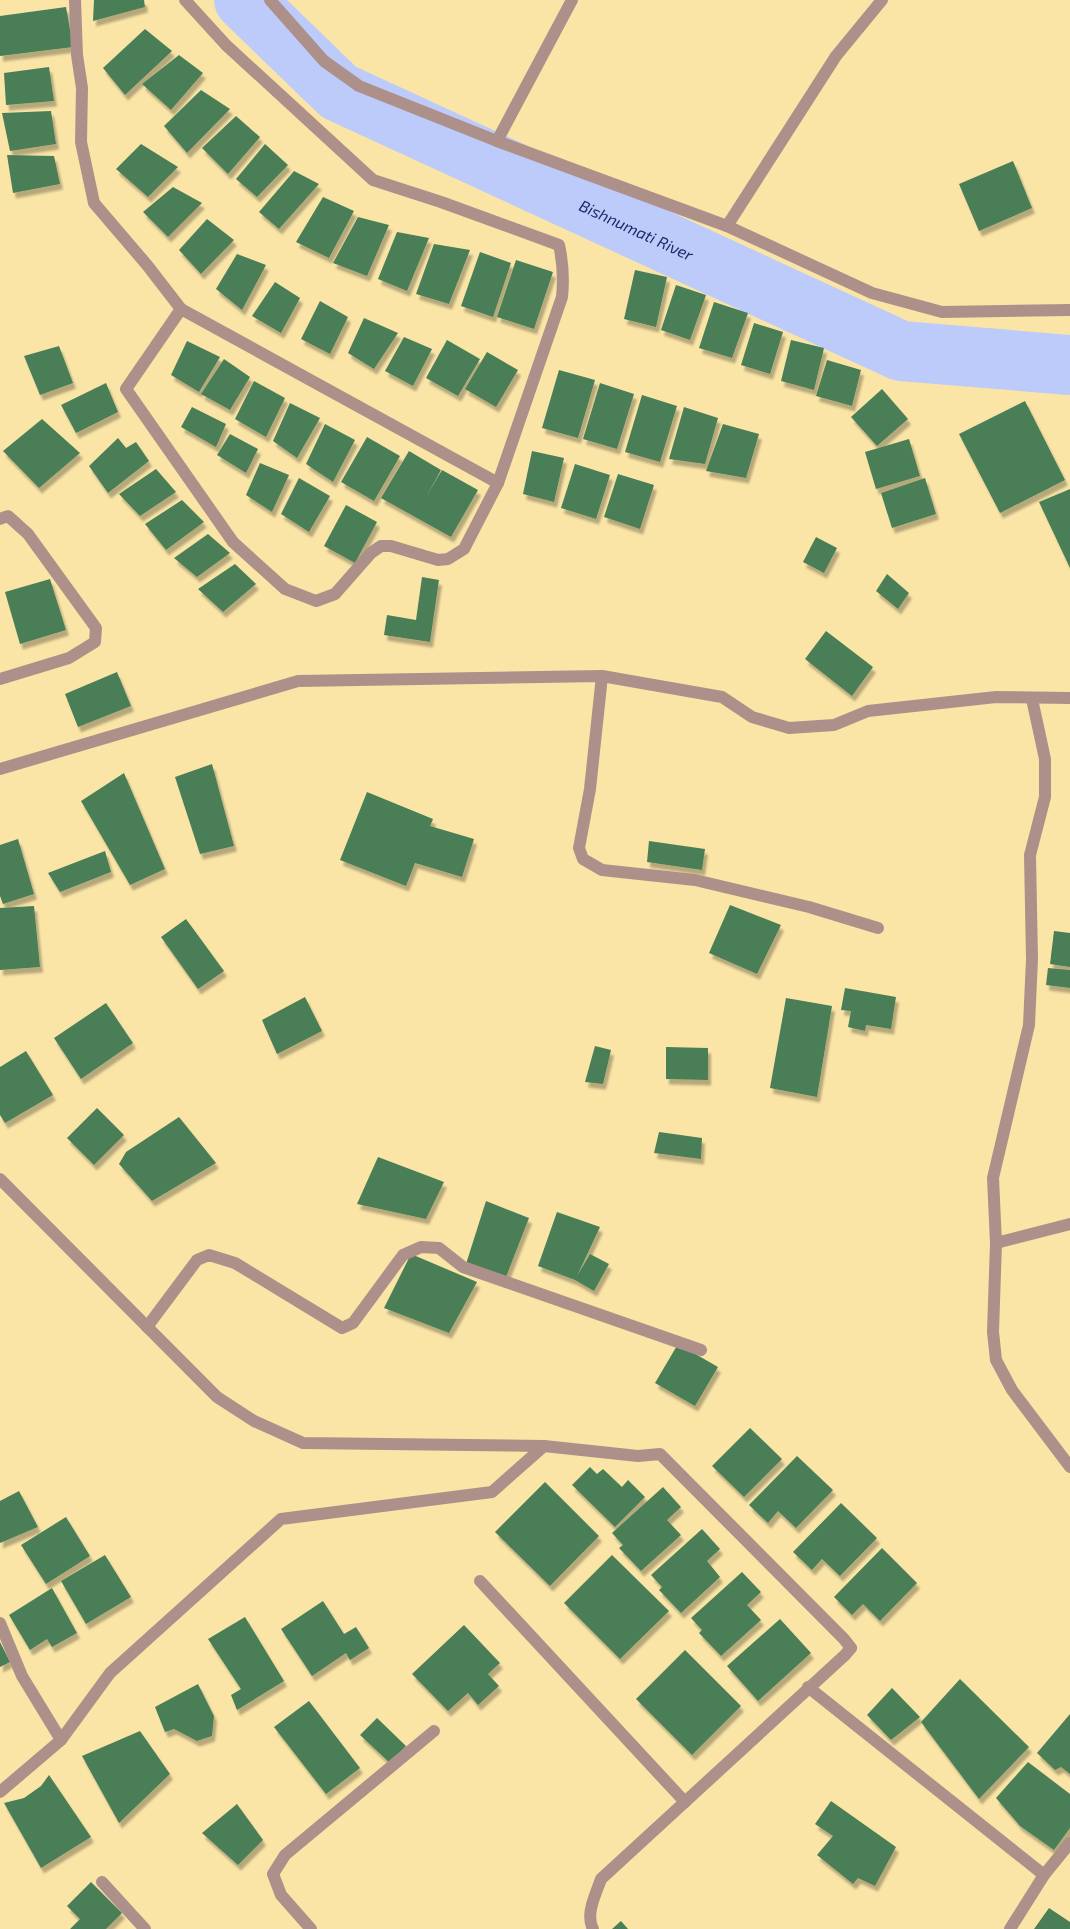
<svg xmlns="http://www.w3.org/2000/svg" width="1070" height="1929" font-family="'Exo 2',sans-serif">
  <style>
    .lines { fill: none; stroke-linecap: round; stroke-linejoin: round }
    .river { stroke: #bdcbfa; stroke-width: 60 }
    .building { fill: #487e56; filter: url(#shadow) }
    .minor { stroke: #ae908a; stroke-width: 12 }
    .labels { text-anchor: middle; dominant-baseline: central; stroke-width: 4; stroke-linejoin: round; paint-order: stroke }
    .water-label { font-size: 16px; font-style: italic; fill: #1e286a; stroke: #fbf3db }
  </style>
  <defs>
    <filter id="shadow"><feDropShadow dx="3" dy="5.5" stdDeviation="1" flood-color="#0004"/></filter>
  </defs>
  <rect width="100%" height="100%" fill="#fae5a7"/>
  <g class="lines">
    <path class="river" id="s1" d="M244,0l95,92 562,259 169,14"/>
  </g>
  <g class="building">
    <path d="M94,0h50l1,7 -52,14z"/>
    <path d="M66,7l7,40 -73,9v-40z"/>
    <path d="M145,29l27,22 -47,44 -22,-27z"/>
    <path d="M179,55l24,18 -32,37 -29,-26z"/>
    <path d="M49,67l5,34 -48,4 -2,-32z"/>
    <path d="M201,90l29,19 -43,44 -23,-27z"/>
    <path d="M51,111l5,33 -46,7 -8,-38z"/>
    <path d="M236,116l24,21 -32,37 -26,-26z"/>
    <path d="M141,144l37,23 -30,30 -32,-28z"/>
    <path d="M265,144l23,21 -31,32 -21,-18z"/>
    <path d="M7,155l47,1 6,28 -47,9z"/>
    <path d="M1013,161l19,47 -53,23 -20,-47z"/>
    <path d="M294,171l25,13 -40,45 -20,-17z"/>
    <path d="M173,187l29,16 -34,34 -25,-25z"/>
    <path d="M323,197l31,14 -25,47 -33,-16z"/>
    <path d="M358,217l31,8 -22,51 -34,-13z"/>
    <path d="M207,219l27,21 -33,34 -22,-24z"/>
    <path d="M397,232l32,6 -22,53 -29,-12z"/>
    <path d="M434,244l36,6 -21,54 -33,-10z"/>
    <path d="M480,252l31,11 -18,54 -32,-11z"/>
    <path d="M237,254l29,11 -24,45 -26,-21z"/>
    <path d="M516,260l37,12 -19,57 -37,-12z"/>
    <path d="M635,270l32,7 -11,50 -32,-8z"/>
    <path d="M275,282l25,16 -19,35 -29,-17z"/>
    <path d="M676,285l30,10 -16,45 -29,-10z"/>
    <path d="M320,301l28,16 -18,37 -29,-15z"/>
    <path d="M714,302l34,11 -16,45 -33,-10z"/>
    <path d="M364,318l34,15 -24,36 -26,-16z"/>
    <path d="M754,323l29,9 -13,42 -29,-9z"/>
    <path d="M404,337l28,12 -19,37 -28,-15z"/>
    <path d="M447,340l33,19 -22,37 -32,-18z"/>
    <path d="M791,340l33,8 -10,42 -33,-9z"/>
    <path d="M187,341l33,16 -21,35 -28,-17z"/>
    <path d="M59,346l14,37 -33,12 -16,-39z"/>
    <path d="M487,352l31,18 -22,37 -31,-18z"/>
    <path d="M224,359l26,18 -20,33 -29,-16z"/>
    <path d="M827,360l34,10 -9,36 -36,-10z"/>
    <path d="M559,370l36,10 -17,58 -36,-10z"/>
    <path d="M254,381l31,17 -19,39 -31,-18z"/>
    <path d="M106,383l12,29 -42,21 -15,-28z"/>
    <path d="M600,383l34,11 -17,55 -34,-10z"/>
    <path d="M882,389l26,30 -31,27 -26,-29z"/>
    <path d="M642,395l35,11 -17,56 -35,-10z"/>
    <path d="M1025,401l40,79 -65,33 -41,-79z"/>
    <path d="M290,403l30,15 -23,40 -24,-17z"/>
    <path d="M192,407l34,17 -10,23 -35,-20z"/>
    <path d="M684,407l34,11 -13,46 -36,-5z"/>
    <path d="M42,419l38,34 -41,35 -36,-37z"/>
    <path d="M325,424l30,16 -22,42 -27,-18z"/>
    <path d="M723,424l36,10 -13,44 -40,-7z"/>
    <path d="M230,434l28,15 -12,24 -29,-18z"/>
    <path d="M367,437l33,19 -26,45 -33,-19z"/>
    <path d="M118,438l8,10 10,-6 13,19 -41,32 -19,-27z"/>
    <path d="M909,439l11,37 -44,13 -11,-37z"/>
    <path d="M409,451l32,19 -15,27 16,-27 36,20 -27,47 -70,-39z"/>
    <path d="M532,451l32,7 -10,44 -31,-8z"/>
    <path d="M260,463l29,12 -17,37 -26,-17z"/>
    <path d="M575,464l35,11 -14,44 -35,-11z"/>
    <path d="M156,469l20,23 -36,24 -21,-22z"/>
    <path d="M618,474l36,11 -14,44 -36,-12z"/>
    <path d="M299,478l31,18 -21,36 -28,-18z"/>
    <path d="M925,478l11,36 -44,14 -11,-35z"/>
    <path d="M1070,489v79l-31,-66z"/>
    <path d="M182,500l22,22 -38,28 -21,-26z"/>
    <path d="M346,505l31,17 -22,41 -31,-17z"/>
    <path d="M208,534l22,19 -33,24 -23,-19z"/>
    <path d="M816,537l21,11 -13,25 -21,-11z"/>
    <path d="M235,564l21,20 -33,28 -25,-23z"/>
    <path d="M887,574l22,19 -11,16 -22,-18z"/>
    <path d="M422,577l17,3 -9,62 -46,-7 3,-20 29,5z"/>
    <path d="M50,579l16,51 -46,14 -15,-52z"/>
    <path d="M826,631l47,36 -21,29 -47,-37z"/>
    <path d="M117,672l14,34 -53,21 -13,-33z"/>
    <path d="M212,764l22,82 -34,8 -25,-77z"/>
    <path d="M124,773l41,96 -35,16 -49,-84z"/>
    <path d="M367,792l66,27 -3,7 44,13 -12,38 -47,-14 -9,23 -66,-26z"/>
    <path d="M18,839l16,55 -31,10 -3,-8v-51z"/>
    <path d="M649,841l56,8 -3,21 -55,-8z"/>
    <path d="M105,851l6,21 -51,20 -12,-19z"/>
    <path d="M730,905l51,20 -24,49 -48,-21z"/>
    <path d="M34,906l6,61 -40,3v-62z"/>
    <path d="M186,919l38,52 -26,18 -37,-52z"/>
    <path d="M1054,931l16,2v34l-20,-3z"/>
    <path d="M1048,968l22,2v18l-24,-3z"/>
    <path d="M845,988l51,9 -5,32 -25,-4 -1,6 -17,-4 3,-16 -10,-1z"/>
    <path d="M305,997l17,34 -45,23 -15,-34z"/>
    <path d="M786,998l46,8 -15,91 -47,-9z"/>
    <path d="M106,1003l27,40 -52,36 -27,-41z"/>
    <path d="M595,1046l16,4 -8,34 -18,-2z"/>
    <path d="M666,1047l42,1v32l-42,-1z"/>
    <path d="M26,1051l27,44 -48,28 -5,-8v-48z"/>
    <path d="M97,1108l27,27 -30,30 -27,-27z"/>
    <path d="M179,1117l37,46 -64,38 -33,-37 7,-12z"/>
    <path d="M659,1132l43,6 -1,21 -47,-6z"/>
    <path d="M378,1157l66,25 -18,37 -69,-15z"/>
    <path d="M486,1201l43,17 -23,59 -40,-13z"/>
    <path d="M557,1212l43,15 -23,49 13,-22 19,10 -15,27 -19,-11 -37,-14z"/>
    <path d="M411,1254l66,28 -28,51 -65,-25z"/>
    <path d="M678,1344l40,23 -23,39 -40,-23z"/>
    <path d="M750,1428l32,31 -38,38 -32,-31z"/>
    <path d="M797,1456l36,34 -37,38 -18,-17 -10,12 -19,-18z"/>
    <path d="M590,1467l7,7 6,-5 19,18 6,-7 17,17 -30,30 -43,-42z"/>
    <path d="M545,1482l54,54 -49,50 -55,-54z"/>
    <path d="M663,1487l18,20 -14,13 14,15 -40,36 -22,-23 4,-3 -11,-12z"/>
    <path d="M19,1491l19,36 -38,16v-42z"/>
    <path d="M841,1503l36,35 -37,38 -18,-17 -10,11 -19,-18z"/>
    <path d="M66,1517l24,39 -44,28 -25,-39z"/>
    <path d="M702,1529l18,20 -13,12 13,16 -39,36 -22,-23 3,-3 -11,-12z"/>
    <path d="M882,1548l35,35 -37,38 -17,-17 -11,11 -18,-18z"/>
    <path d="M105,1555l26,42 -45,27 -25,-43z"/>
    <path d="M612,1555l57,56 -49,48 -56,-56z"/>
    <path d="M742,1572l19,20 -14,13 14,15 -40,36 -22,-23 3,-3 -11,-12z"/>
    <path d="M52,1588l25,45 -25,14 -5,-8 -17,11 -21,-35z"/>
    <path d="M323,1601l21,33 12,-7 13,21 -19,12 -4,-7 -34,23 -31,-47z"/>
    <path d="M245,1617l39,64 -47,29 -6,-15 10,-6 -33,-50z"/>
    <path d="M780,1619l31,34 -53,48 -31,-35z"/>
    <path d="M464,1625l36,38 -12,11 11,12 -21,19 -10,-12 -20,18 -36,-37z"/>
    <path d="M0,1642l10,20 -10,5z"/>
    <path d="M685,1650l56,56 -49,49 -56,-56z"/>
    <path d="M960,1679l69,68 -50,52 -58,-77z"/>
    <path d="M198,1684l16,32 -2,20 -15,5 -23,-12 -9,3 -10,-25z"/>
    <path d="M892,1688l28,29 -29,23 -24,-25z"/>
    <path d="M309,1701l51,67 -34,26 -52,-67z"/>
    <path d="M1070,1714v60l-9,-7 -6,3 -18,-17z"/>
    <path d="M377,1718l29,28 -16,17 -30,-28z"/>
    <path d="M140,1731l30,43 -51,49 -37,-67z"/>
    <path d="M1028,1762l42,32v34l-16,22 -34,-24 -24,-28z"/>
    <path d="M49,1775l42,62 -50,31 -37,-65 20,-5 17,-12z"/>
    <path d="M831,1801l65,46 -21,39 -17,-8 -5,6 -36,-29 16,-19 -18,-12z"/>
    <path d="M237,1804l26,36 -25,25 -36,-32z"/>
    <path d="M91,1882l31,31 -16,16h-36l10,-10 -13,-13z"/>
    <path d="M1049,1908l21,14v7h-36z"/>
    <path d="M621,1921l7,8h-16z"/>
  </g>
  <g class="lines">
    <g class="minor">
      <path d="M75,0l2,55 5,33 -1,54 13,61 53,62 34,44 317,174"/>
      <path d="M270,0l54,61 35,25 138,55 230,85 145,67 70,19 128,-2"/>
      <path d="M497,141l75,-141"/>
      <path d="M727,226l109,-170 46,-56"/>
      <path d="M181,309l-55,80 107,153 52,47 31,12 19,-7 36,-41 10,-7h10l47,14 10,-1 16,-10 34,-66 64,-186c2,-19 1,-34 -3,-52l-118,-43 -68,-22 -147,-135 -41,-45"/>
      <path d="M0,519l8,-3 20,18 68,94 -1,14 -26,16 -69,21"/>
      <path d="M602,676l-12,113 -11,59 4,11 19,11 93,10 114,27 69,21"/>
      <path d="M1032,699l13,60v38l-15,58 2,104 -3,66 -36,153 3,65 -3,89 3,28 16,30 58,77"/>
      <path d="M0,769l298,-88 304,-5 120,21 30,20 37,11 45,-3 34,-14 128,-14 74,1"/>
      <path d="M0,1179l217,218 37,24 49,22 241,3 94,10 22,-2 184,185 7,9 -6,7 -244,224c-5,15 -16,35 -8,50"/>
      <path d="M996,1243l74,-19"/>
      <path d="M147,1327l50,-67 12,-5 26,8 107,65 11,-5 50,-68 18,-8 18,1 24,19 238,83"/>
      <path d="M480,1581l205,221"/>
      <path d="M0,1623l22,53 39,64"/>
      <path d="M808,1687l236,188 -34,54"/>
      <path d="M0,1792l61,-52 49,-67 171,-154 211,-27 52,-46"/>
      <path d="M1044,1875l26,-32"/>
      <path d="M102,1882l43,47"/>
      <path d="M311,1929l-30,-34 -8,-21 12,-19 149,-124"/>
    </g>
  </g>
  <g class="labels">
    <g class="water-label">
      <text stroke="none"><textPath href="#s1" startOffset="460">Bishnumati River</textPath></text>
    </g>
  </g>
</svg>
